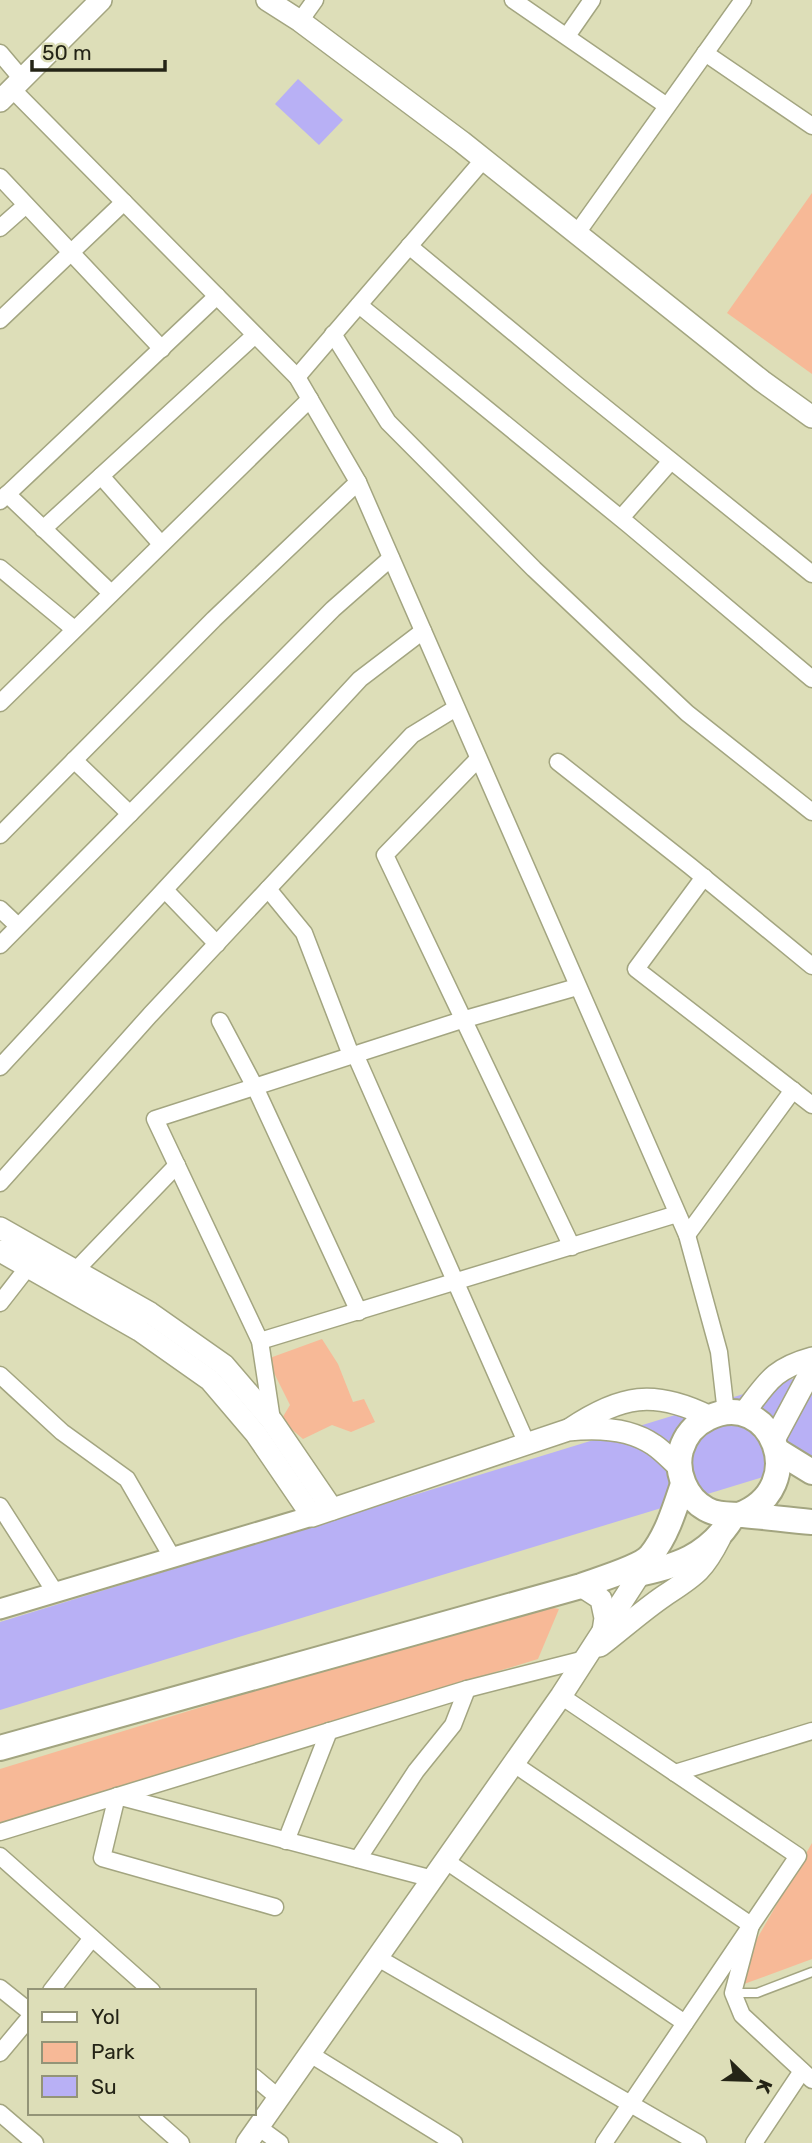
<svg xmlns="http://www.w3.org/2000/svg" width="812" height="2143" font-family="Rubik,sans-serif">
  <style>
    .green { fill: #f7b997 }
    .water { fill: #b8b0f5 }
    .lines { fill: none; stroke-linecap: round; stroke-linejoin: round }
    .service-casing { stroke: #a3a580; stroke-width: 11 }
    .minor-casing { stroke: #a3a580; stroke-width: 19 }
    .tertiary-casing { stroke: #a3a580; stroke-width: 23 }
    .secondary-casing { stroke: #a3a580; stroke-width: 24 }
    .primary-casing { stroke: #a3a580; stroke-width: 28 }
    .service { stroke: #fff; stroke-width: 8 }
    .minor { stroke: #fff; stroke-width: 16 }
    .tertiary { stroke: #fff; stroke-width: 19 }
    .secondary { stroke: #fff; stroke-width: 21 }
    .primary { stroke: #fff; stroke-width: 24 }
  </style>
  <rect width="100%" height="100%" fill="#dddeb8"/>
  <g class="green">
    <path d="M812,193v181l-85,-61z"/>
    <path d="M322,1339l16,25 15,38 11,-3 11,23 -24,10 -19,-7 -29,14 -22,-19 9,-15 -23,-46z"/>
    <path d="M549,1607l10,2 -21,50 -538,165v-55l341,-105z"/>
    <path d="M812,1843v116l-68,25 -9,-7z"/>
  </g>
  <g class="water">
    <path d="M298,79l45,41 -24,25 -44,-41z"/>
    <path d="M812,1373v89l-812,248v-88z"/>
  </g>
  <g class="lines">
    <defs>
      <path id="service" d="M733,1993h24l55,-21"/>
      <g id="minor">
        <path d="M513,0l154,106"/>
        <path d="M300,21l15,-21"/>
        <path d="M567,36l25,-36"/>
        <path d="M0,53l22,26"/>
        <path d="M705,53l107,73"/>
        <path d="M12,89l285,288 61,105 329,753 32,117 7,61"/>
        <path d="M0,177l162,172"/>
        <path d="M0,228l26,-23"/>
        <path d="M577,233l166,-233"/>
        <path d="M409,246l168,139 235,189"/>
        <path d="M359,305l270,220 183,154"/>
        <path d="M0,320l124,-118"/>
        <path d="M333,334l55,88 146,147 153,144 125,99"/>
        <path d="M297,377l187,-218"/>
        <path d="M101,476l60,68"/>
        <path d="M7,494l104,99"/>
        <path d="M0,501l217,-205"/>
        <path d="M621,518l50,-57"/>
        <path d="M43,529l212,-194"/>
        <path d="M0,568l74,61"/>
        <path d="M0,703l310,-304"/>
        <path d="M478,759l-93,96 187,392"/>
        <path d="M74,760l56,54"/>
        <path d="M558,762l132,104 122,100"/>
        <path d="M0,835l214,-216 144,-137"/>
        <path d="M704,877l-68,92 176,136"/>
        <path d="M268,889l36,44 47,122"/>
        <path d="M165,890l52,54"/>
        <path d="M0,909l18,17"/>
        <path d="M0,945l333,-336 58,-51"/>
        <path d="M220,1021l35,66 104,225"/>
        <path d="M355,1054l172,390"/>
        <path d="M0,1067l360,-388 63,-48"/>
        <path d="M0,1183l150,-168 262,-280 44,-27"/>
        <path d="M687,1235l106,-145"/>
        <path d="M75,1271l102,-106"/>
        <path d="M0,1303l28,-36"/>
        <path d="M260,1341l417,-127"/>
        <path d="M0,1375l62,57 65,47 45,78"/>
        <path d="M272,1420l-12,-79 -105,-222 307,-99 115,-33"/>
        <path d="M0,1506l55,86"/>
        <path d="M561,1696l237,160 -194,287"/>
        <path d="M514,1764l237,161 -18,68 9,22 70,65"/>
        <path d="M675,1773l137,-42"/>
        <path d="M0,1832l467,-143 118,-30"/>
        <path d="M286,1841l43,-110"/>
        <path d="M0,1856l152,135"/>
        <path d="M358,1859l58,-88 37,-46 14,-36"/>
        <path d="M446,1861l239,162"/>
        <path d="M275,1907l-173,-49 15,-62 316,83"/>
        <path d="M378,1958l320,185"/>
        <path d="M0,1988l30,24"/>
        <path d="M51,1991l41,-53"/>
        <path d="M0,2053l30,-36"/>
        <path d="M310,2054l144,89"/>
        <path d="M254,2077l25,21"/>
        <path d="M0,2113l35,30"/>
        <path d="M147,2113l34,30"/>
        <path d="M258,2127l22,16"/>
        <path d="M754,2143l48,-72"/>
      </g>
      <path id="tertiary" d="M0,1609l312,-93"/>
      <g id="secondary">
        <path d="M267,0l33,21 162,121 300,239 50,36"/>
        <path d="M0,101l101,-101"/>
        <path d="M0,1228l150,85 74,52 48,56 60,88"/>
        <path d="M0,1251l139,79 71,50 46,54 56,82 256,-86c28,-3 62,-2 86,15 9,6 17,15 25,22"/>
        <path d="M743,1414c24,-31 29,-45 69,-56"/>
        <path d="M570,1429c51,-34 84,-40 140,-12"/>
        <path d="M775,1438l37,-69"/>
        <path d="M581,1586l20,13 4,19 -2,13"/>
        <path d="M600,1646c21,-16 42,-35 64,-50 30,-20 39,-24 56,-58"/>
        <path d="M247,2143l314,-447 84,-130"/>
      </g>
      <g id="primary">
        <path d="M781,1453l31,19"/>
        <path d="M739,1515c73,-28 32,-128 -31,-97 -13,6 -23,18 -27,32 -6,22 5,48 25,59 12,7 24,5 37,6 23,2 46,5 69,7"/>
        <path d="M629,1576c47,-9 80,-19 105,-61"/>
        <path d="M0,1748l581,-162c16,-6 61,-19 70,-31 16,-20 24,-47 32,-71"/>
      </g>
    </defs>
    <use href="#service" class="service-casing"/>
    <use href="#minor" class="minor-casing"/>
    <use href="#tertiary" class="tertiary-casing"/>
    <use href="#secondary" class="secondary-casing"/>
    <use href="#primary" class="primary-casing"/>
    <use href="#service" class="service"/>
    <use href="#minor" class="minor"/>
    <use href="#tertiary" class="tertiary"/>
    <use href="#secondary" class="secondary"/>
    <use href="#primary" class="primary"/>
  </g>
  <rect x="28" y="1989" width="228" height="126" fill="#dddeb8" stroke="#939477" stroke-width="2"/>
  <rect x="42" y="2012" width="35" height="10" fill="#ffffff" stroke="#939477" stroke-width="2"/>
  <text x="91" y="2024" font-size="21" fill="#242416">Yol</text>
  <rect x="42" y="2042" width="35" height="21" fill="#f7b997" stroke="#939477" stroke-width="2"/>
  <text x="91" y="2059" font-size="21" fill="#242416">Park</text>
  <rect x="42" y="2076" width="35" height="21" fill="#b8b0f5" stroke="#939477" stroke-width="2"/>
  <text x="91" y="2094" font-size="21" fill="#242416">Su</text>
  <g transform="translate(749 2080) rotate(113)" stroke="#dddeb8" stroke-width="5" paint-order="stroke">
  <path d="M0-5L12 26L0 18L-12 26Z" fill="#242416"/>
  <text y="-10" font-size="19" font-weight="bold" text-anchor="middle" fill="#242416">K</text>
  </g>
  <path d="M32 60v10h133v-10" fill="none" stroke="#242416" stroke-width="3.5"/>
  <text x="42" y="60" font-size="21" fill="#242416" stroke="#dddeb8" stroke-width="5" paint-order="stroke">50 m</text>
</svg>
